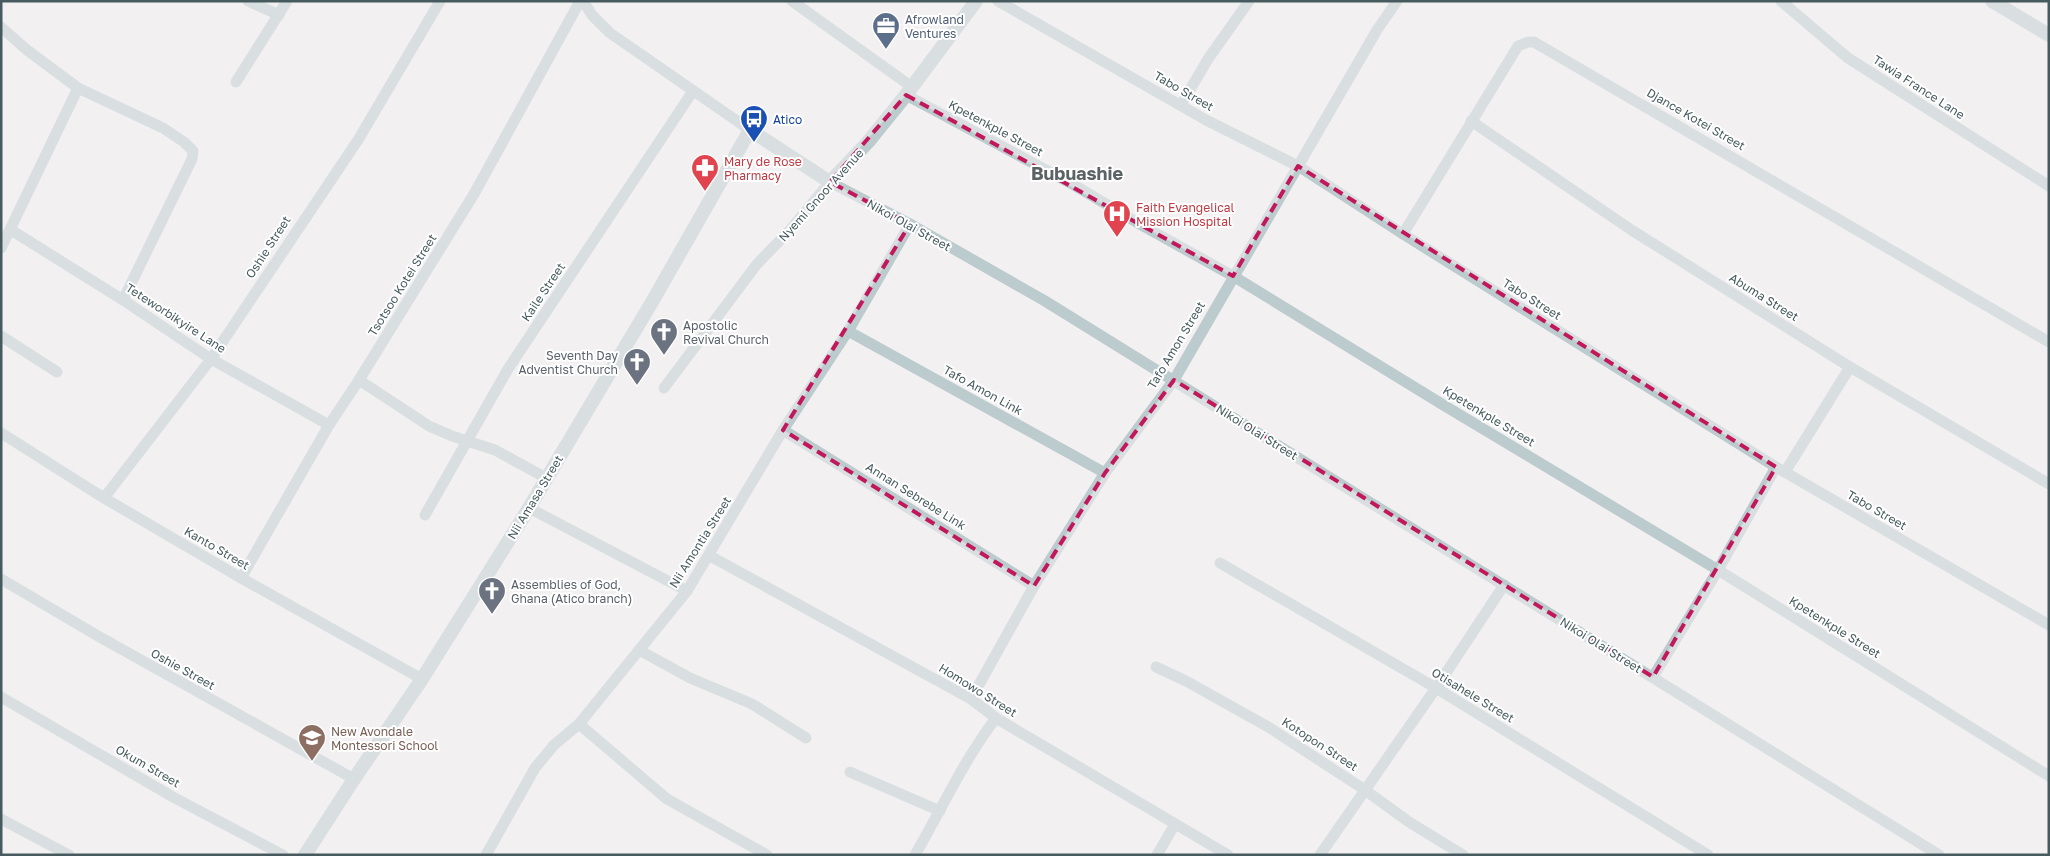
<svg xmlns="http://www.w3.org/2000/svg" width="2050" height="856" font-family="'Golos Text',sans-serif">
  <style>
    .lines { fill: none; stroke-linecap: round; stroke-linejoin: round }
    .minor { stroke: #bbcbce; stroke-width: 11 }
    .tertiary { stroke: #bbcbce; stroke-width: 14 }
    .marked { fill: none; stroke: #c2185b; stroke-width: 4; stroke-dasharray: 10 6; stroke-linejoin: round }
    .labels { text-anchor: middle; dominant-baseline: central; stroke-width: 4; stroke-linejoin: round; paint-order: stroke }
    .service-label { font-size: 12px; fill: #4e5e75; stroke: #fff; text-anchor: start }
    .street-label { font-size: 12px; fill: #475b5f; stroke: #fff }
    .transit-label { font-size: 12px; fill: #164399; stroke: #fff; text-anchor: start }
    .health-label { font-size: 12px; fill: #be3a42; stroke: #fff; text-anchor: start }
    .worship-label { font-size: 12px; fill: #5b616d; stroke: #fff; text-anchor: start }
    .education-label { font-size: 12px; fill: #785e54; stroke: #fff; text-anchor: start }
    .district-label { font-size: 18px; font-weight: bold; fill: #5c6366; stroke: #fff }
  </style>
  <rect width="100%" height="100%" fill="#f3f0f1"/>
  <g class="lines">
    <g class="minor">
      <path d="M248,1l31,14"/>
      <path d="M583,1l9,14 18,18 140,97"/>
      <path d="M792,1l120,86"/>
      <path d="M998,1l208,119 92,46 105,68 373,233 273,158"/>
      <path d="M1781,1l67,57 201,128"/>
      <path d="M1,27l26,23 51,38 85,40 21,14 9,9 -1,8 -69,141"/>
      <path d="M236,82l51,-81"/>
      <path d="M906,95l168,90 71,42 88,49 212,130 273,164 331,206"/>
      <path d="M1181,105l27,-46 41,-58"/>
      <path d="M1471,121l162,110 217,136 199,117"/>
      <path d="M11,230l112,70 88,59 118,66"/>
      <path d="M1403,234l115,-188 10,-4h6l515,300"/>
      <path d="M1,248l77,-160"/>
      <path d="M848,331l257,142"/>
      <path d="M1,336l56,36"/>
      <path d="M359,380l70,46 23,10 43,14 51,28"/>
      <path d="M664,388l93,-124 33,-34 40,-48 80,42 135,77 894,554"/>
      <path d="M783,430l251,156"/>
      <path d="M1,433l103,65 137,80 181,101"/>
      <path d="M1785,472l65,-105"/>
      <path d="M104,498l107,-139 147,-219 82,-139"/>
      <path d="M529,508l158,83"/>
      <path d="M425,515l83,-146 185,-278"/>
      <path d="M710,556l261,143 25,19 232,137"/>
      <path d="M1220,563l216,125 272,167"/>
      <path d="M241,578l88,-153 30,-45 115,-186 106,-193"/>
      <path d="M1,579l97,57 256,143"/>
      <path d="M639,650l51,28 62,26 54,34"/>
      <path d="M1156,667l30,14 84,47 95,62 44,32 54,33"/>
      <path d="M1653,677l65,-107 58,-103"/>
      <path d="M1,697l172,100 110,58"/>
      <path d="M971,699l63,-113 71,-113 69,-93 203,-350 20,-29"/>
      <path d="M579,724l88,75 100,56"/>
      <path d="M850,772l90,39"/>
      <path d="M1,819l68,36"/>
      <path d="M486,855l49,-87 19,-23 25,-21 108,-133 96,-161 65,-99 62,-107"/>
      <path d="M915,855c26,-45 50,-97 81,-137"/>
      <path d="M1157,855l18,-31"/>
      <path d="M1320,855l116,-167 68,-103"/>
    </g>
    <g class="tertiary">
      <path d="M1992,1l57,34"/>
      <path d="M305,855l49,-76 68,-100 107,-171 123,-206 98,-172 80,52 38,-40 38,-47 70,-94"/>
    </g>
  </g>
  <path d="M0 0H2050V856H0ZM906,95l327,181 65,-110 478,301 -123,210 -479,-297 -69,93 -71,113 -251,-156 127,-206 -80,-42z" fill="#f3f0f1" fill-opacity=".55" fill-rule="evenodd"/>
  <path class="marked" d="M906,95l327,181 65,-110 478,301 -123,210 -479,-297 -69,93 -71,113 -251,-156 127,-206 -80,-42z"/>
  <defs>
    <symbol id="office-pin" viewBox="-11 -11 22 30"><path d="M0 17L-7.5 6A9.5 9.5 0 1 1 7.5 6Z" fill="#5c6f8a" stroke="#fff"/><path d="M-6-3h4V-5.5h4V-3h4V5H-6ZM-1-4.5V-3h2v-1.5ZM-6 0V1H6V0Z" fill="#fff"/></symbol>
    <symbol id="bus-pin" viewBox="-11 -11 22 30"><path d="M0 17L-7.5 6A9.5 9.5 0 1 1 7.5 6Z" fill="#1a4fb4" stroke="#fff"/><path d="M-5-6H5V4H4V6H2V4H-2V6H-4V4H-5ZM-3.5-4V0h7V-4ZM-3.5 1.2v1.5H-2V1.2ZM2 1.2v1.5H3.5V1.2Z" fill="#fff"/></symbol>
    <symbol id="pharmacy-pin" viewBox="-11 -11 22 30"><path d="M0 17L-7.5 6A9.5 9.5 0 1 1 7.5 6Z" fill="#e0444e" stroke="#fff"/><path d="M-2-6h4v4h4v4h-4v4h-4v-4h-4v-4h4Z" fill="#fff"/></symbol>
    <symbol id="hospital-pin" viewBox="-11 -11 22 30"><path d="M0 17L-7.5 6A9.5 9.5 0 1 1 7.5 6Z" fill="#e0444e" stroke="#fff"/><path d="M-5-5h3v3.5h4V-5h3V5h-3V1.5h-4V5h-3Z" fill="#fff"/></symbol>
    <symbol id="church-pin" viewBox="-11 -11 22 30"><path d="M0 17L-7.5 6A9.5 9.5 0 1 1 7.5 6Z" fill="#6b7280" stroke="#fff"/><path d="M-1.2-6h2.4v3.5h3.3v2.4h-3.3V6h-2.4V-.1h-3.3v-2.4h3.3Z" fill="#fff"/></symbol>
    <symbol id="school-pin" viewBox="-11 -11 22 30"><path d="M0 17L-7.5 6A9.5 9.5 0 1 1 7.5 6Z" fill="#8d6e63" stroke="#fff"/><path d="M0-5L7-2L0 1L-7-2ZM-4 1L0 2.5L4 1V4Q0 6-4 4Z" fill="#fff"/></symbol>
  </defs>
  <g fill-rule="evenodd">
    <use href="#office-pin" x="870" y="10" width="32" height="43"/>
    <use href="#bus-pin" x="738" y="103" width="32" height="43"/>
    <use href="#pharmacy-pin" x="689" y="152" width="32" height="43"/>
    <use href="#hospital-pin" x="1101" y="198" width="32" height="43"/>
    <use href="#church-pin" x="648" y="316" width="32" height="43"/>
    <use href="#church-pin" x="621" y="346" width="32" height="43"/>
    <use href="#church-pin" x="476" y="575" width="32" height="43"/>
    <use href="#school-pin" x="296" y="722" width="32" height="43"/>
  </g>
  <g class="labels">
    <g class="service-label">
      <text x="905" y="19">Afrowland<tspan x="905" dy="14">Ventures</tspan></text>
    </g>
    <g class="street-label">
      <text transform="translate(1919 87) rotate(33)">Tawia France Lane</text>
      <text transform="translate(1184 91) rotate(30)">Tabo Street</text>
      <text transform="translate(1696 119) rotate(30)">Djance Kotei Street</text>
      <text transform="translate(996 128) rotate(28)">Kpetenkple Street</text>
      <text transform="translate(821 195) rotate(-48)">Nyemi Gnoor Avenue</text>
      <text transform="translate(909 225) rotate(29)">Nikoi Olai Street</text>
      <text transform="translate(268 247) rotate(-57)">Oshie Street</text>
      <text transform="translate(402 285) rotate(-58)">Tsotsoo Kotei Street</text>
      <text transform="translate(543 292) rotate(-56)">Kaile Street</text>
      <text transform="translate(1764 297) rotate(32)">Abuma Street</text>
      <text transform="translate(1532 299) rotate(32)">Tabo Street</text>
      <text transform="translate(176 318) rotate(33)">Teteworbikyire Lane</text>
      <text transform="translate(1176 345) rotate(-59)">Tafo Amon Street</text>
      <text transform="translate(983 390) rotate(29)">Tafo Amon Link</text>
      <text transform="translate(1489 416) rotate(31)">Kpetenkple Street</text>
      <text transform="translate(1257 432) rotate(32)">Nikoi Olai Street</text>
      <text transform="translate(916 496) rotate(32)">Annan Sebrebe Link</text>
      <text transform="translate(535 497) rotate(-59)">Nii Amasa Street</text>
      <text transform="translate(1877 510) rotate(30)">Tabo Street</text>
      <text transform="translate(700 542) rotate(-58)">Nii Amontia Street</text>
      <text transform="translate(217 548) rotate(30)">Kanto Street</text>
      <text transform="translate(1835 627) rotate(32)">Kpetenkple Street</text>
      <text transform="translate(1601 645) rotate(32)">Nikoi Olai Street</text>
      <text transform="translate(183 669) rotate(29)">Oshie Street</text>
      <text transform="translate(978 690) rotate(32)">Homowo Street</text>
      <text transform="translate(1473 695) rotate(31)">Otisahele Street</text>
      <text transform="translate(1320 744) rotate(33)">Kotopon Street</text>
      <text transform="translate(148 766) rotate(30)">Okum Street</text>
    </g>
    <g class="transit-label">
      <text x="773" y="119">Atico</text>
    </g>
    <g class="health-label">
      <text x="724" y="161">Mary de Rose<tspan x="724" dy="14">Pharmacy</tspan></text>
      <text x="1136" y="207">Faith Evangelical<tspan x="1136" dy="14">Mission Hospital</tspan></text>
    </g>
    <g class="worship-label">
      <text x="683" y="325">Apostolic<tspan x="683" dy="14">Revival Church</tspan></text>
      <text x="618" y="355" text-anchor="end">Seventh Day<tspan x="618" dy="14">Adventist Church</tspan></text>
      <text x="511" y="584">Assemblies of God,<tspan x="511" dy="14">Ghana (Atico branch)</tspan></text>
    </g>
    <g class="education-label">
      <text x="331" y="731">New Avondale<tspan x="331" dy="14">Montessori School</tspan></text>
    </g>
    <g class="district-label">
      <text x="1077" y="173">Bubuashie</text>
    </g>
  </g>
  <rect width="2050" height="856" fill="none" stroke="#475b5f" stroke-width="5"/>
</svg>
